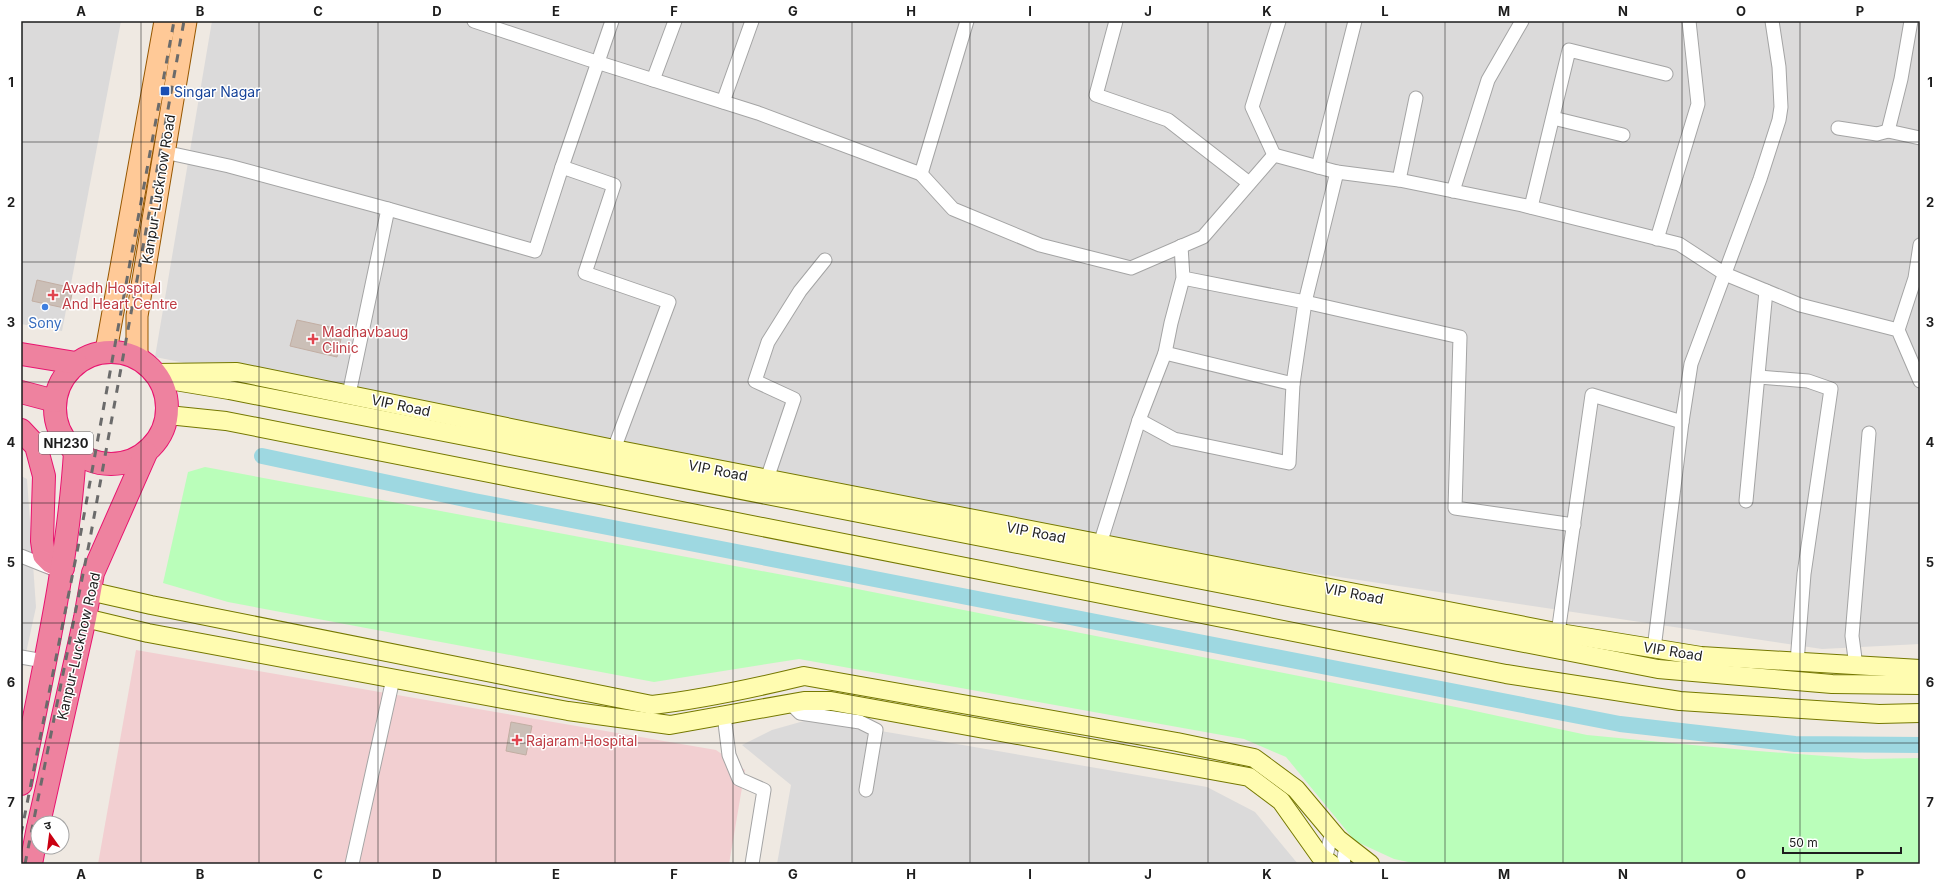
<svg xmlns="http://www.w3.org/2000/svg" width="1941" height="885" font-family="Inter,'Noto Sans Devanagari',sans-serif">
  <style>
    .residential { fill: #dbdada }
    .commercial { fill: #f2cfd1 }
    .park { fill: #bafeba }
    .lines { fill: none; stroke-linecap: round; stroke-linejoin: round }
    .canal { stroke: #9ed8e1; stroke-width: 16 }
    .building { fill: #cbbfb7; stroke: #c2aea3 }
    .street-casing { stroke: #a4a4a4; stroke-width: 15 }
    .secondary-casing { stroke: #757800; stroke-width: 20 }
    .primary-casing { stroke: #965700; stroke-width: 23 }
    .highway-casing { stroke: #e8146f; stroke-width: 24 }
    .street { stroke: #fff; stroke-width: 13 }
    .secondary { stroke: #fffcb0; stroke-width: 18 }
    .primary { stroke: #ffc997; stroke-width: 21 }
    .highway { stroke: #ee829f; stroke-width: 22 }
    .rail { stroke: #6b6b6b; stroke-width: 3; stroke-dasharray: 8 8; stroke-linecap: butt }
    .grid { fill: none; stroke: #1d1d1d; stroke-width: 1; stroke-opacity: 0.55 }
    .transit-dot { fill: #1a4fb4; stroke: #fff; stroke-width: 1.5 }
    .health-dot { fill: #e0444e; stroke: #fff; stroke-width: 1.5 }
    .shop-dot { fill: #3f7fe0; stroke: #fff; stroke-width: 1.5 }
    .labels { text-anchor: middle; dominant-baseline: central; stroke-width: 3; stroke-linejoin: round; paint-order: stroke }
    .shield { fill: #fff; stroke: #616161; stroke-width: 1 }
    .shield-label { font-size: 13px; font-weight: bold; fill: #1d1d1d }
    .transit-label { font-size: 14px; fill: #164399; stroke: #fff; text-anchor: start }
    .street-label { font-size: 14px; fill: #1d1d1d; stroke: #fff }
    .health-label { font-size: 14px; fill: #be3a42; stroke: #fff; text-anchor: start }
    .shop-label { font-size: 14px; fill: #366cbe; stroke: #fff }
    .neatline { fill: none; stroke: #1d1d1d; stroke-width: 1.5 }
    .grid-label { font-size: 13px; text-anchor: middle; font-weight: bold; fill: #1d1d1d }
  </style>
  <rect width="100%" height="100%" fill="#efe9e2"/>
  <g class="residential">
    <path d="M21,21h100l-59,310 -41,-7z"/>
    <path d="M212,21h1708v623l-98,5 -813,-121 -854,-171z"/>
    <path d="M21,476l6,3 9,128 -15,69z"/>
    <path d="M811,719l396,68 48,25 43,52h-521l14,-79 -49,-40 30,-15z"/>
  </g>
  <path class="commercial" d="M136,650l580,100 29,20 -16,94h-631z"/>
  <path class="park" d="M205,467l637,119 619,122 126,27 158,15 120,9 55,-1v106h-502l-24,-5 -39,-18 -69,-84 -42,-18 -445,-80 -145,23 -426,-80 -65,-19 25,-111z"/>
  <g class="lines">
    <path class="canal" d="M262,456l212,45 1146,223 175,20 125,1"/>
  </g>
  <g class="building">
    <path d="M37,280l36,8 -4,21 -37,-8z"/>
    <path d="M297,320l46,10 -6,27 -47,-11z"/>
    <path d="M511,722l21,4 -6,29 -20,-4z"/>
  </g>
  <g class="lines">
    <defs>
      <g id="street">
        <path d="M474,21l113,38 171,54 163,61 46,-153"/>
        <path d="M612,21l-50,146 52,18 -29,88 84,29 -55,147"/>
        <path d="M1116,21l-20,74 72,25 81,63"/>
        <path d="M653,80l22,-59"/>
        <path d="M723,102l29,-81"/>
        <path d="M1553,118l70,17"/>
        <path d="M1838,128l39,6 11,-3 32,7"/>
        <path d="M1888,131l13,-52 10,-58"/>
        <path d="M164,152l65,14 159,43"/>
        <path d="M1274,155l-22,-48 27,-86"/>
        <path d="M1318,167l37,-146"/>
        <path d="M1337,172l-32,130 155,35 -5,171 119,17"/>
        <path d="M921,174l32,35 87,36 91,23 72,-31 71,-82 63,17 62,8 123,25 157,39 46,30 75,31 98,25 22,51"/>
        <path d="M1399,180l17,-82"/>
        <path d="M1453,191l35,-111 34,-59"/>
        <path d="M1531,207l38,-157 97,24"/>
        <path d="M1657,239l41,-135 -9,-83"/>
        <path d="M1181,246l2,32 122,24 -12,82 -128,-31 6,-30 12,-45"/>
        <path d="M1898,330l17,-52 5,-33"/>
        <path d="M1759,377l49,4 23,8 -27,185 -7,88"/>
        <path d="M349,394l39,-185 147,42 27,-84"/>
        <path d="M1139,420l35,19 115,24 4,-79"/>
        <path d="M1682,422l9,-58 69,-185 19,-59 2,-13 -2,-40 -7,-46"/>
        <path d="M767,479l27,-80 -39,-18 13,-39 32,-51 25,-31"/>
        <path d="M1746,501l20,-210"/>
        <path d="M1100,544l39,-124 26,-67"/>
        <path d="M21,556l30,12"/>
        <path d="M1558,633l34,-238 90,27 -28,227"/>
        <path d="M21,657l23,4"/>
        <path d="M1856,666l-4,-30 17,-203"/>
        <path d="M790,703l10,10 60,9 16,8 -10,60"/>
        <path d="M724,715l5,40 10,24 25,11 -12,74"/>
        <path d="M352,864l41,-185"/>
        <path d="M1324,864l8,-32"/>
        <path d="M1343,864l3,-18"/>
      </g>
      <g id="secondary">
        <path d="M156,373l81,-1 377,77 952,185 135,22 219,13"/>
        <path d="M175,381l54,9 1429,279 174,15 88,1"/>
        <path d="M168,415l58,6 1280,253 174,27 199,13 41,-1"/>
        <path d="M89,591l62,14 501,100c52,-6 102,-17 152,-29l373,66 77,16 42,31 42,50 32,25"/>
        <path d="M85,618l63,15 420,78 102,14 134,-24h27l418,76 32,24 39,55 11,8"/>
      </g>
      <g id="primary">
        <path d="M106,351l59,-330"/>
        <path d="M137,358v-42l49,-295"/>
      </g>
      <g id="highway">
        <circle cx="111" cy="408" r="56"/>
        <path d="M21,354l55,9"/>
        <path d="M21,392l34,9"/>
        <path d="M21,430l15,16 8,30 -2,65 2,14 7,7 12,6"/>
        <path d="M21,784c21,-110 47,-220 54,-332"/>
        <path d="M39,823l46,-205 8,-45 53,-120"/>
        <path d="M31,864l7,-37"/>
      </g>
    </defs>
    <use href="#street" class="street-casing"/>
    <use href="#secondary" class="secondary-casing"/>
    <use href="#primary" class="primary-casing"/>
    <use href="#highway" class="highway-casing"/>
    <use href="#street" class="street"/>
    <use href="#secondary" class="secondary"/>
    <use href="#primary" class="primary"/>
    <use href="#highway" class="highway"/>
    <g class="rail">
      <path d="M21,834l59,-297 94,-516"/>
      <path d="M25,864l65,-325 94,-518"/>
    </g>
  </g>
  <path class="grid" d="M141,21v843M259,21v843M378,21v843M496,21v843M615,21v843M733,21v843M852,21v843M970,21v843M1089,21v843M1208,21v843M1326,21v843M1445,21v843M1563,21v843M1682,21v843M1800,21v843M21,142h1899M21,262h1899M21,382h1899M21,503h1899M21,623h1899M21,743h1899"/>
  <rect class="transit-dot" x="160" y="86" width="10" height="10" rx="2"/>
  <g class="health-dot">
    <path d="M51 289h4v4h4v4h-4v4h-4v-4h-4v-4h4z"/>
    <path d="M311 333h4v4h4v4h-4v4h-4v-4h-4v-4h4z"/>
    <path d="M515 734h4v4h4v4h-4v4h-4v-4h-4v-4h4z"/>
  </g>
  <circle class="shop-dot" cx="45" cy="307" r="4"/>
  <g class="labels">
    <rect class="shield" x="39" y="432" width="54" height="22" rx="3"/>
    <g class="shield-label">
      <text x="66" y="443">NH230</text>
    </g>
    <g class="transit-label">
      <text x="174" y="91">Singar Nagar</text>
    </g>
    <g class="street-label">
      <text transform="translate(158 189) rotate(-81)">Kanpur-Lucknow Road</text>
      <text transform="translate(401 405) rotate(12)">VIP Road</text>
      <text transform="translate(718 470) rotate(11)">VIP Road</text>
      <text transform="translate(1036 532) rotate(11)">VIP Road</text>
      <text transform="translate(1354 593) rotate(11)">VIP Road</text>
      <text transform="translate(78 646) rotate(-77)">Kanpur-Lucknow Road</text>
      <text transform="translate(1673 651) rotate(9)">VIP Road</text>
    </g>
    <g class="health-label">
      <text x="62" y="287">Avadh Hospital<tspan x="62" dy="16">And Heart Centre</tspan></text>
      <text x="322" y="331">Madhavbaug<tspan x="322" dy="16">Clinic</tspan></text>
      <text x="526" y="740">Rajaram Hospital</text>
    </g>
    <g class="shop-label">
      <text x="45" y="322">Sony</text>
    </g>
  </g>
  <rect width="1941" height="885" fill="none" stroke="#ffffff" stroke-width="44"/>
  <g transform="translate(50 835) rotate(346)"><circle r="19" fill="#ffffff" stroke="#a5a5a5"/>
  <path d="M0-3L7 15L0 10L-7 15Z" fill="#ca0012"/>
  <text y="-6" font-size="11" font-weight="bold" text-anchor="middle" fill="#1d1d1d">उ</text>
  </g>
  <path d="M1783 847v6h118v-6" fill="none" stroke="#1d1d1d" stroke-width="2"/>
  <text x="1789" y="847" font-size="12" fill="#1d1d1d" stroke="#ffffff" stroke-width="3" paint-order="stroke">50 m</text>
  <rect x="22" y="22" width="1897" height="841" class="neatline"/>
  <g class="grid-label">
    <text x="81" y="16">A</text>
    <text x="200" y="16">B</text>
    <text x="318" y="16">C</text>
    <text x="437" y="16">D</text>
    <text x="556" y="16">E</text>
    <text x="674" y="16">F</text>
    <text x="793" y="16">G</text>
    <text x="911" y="16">H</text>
    <text x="1030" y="16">I</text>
    <text x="1148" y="16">J</text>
    <text x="1267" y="16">K</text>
    <text x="1385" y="16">L</text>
    <text x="1504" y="16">M</text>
    <text x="1623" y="16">N</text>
    <text x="1741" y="16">O</text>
    <text x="1860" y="16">P</text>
    <text x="11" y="87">1</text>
    <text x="1930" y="87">1</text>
    <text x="11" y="207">2</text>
    <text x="1930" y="207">2</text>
    <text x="11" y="327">3</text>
    <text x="1930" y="327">3</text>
    <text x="11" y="447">4</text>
    <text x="1930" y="447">4</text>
    <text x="11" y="567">5</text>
    <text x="1930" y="567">5</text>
    <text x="11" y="687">6</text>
    <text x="1930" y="687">6</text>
    <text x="11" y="807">7</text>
    <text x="1930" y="807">7</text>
    <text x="81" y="879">A</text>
    <text x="200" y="879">B</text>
    <text x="318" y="879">C</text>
    <text x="437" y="879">D</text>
    <text x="556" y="879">E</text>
    <text x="674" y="879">F</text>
    <text x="793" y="879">G</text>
    <text x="911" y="879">H</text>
    <text x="1030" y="879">I</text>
    <text x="1148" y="879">J</text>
    <text x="1267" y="879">K</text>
    <text x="1385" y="879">L</text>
    <text x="1504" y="879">M</text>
    <text x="1623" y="879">N</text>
    <text x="1741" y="879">O</text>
    <text x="1860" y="879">P</text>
  </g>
</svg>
